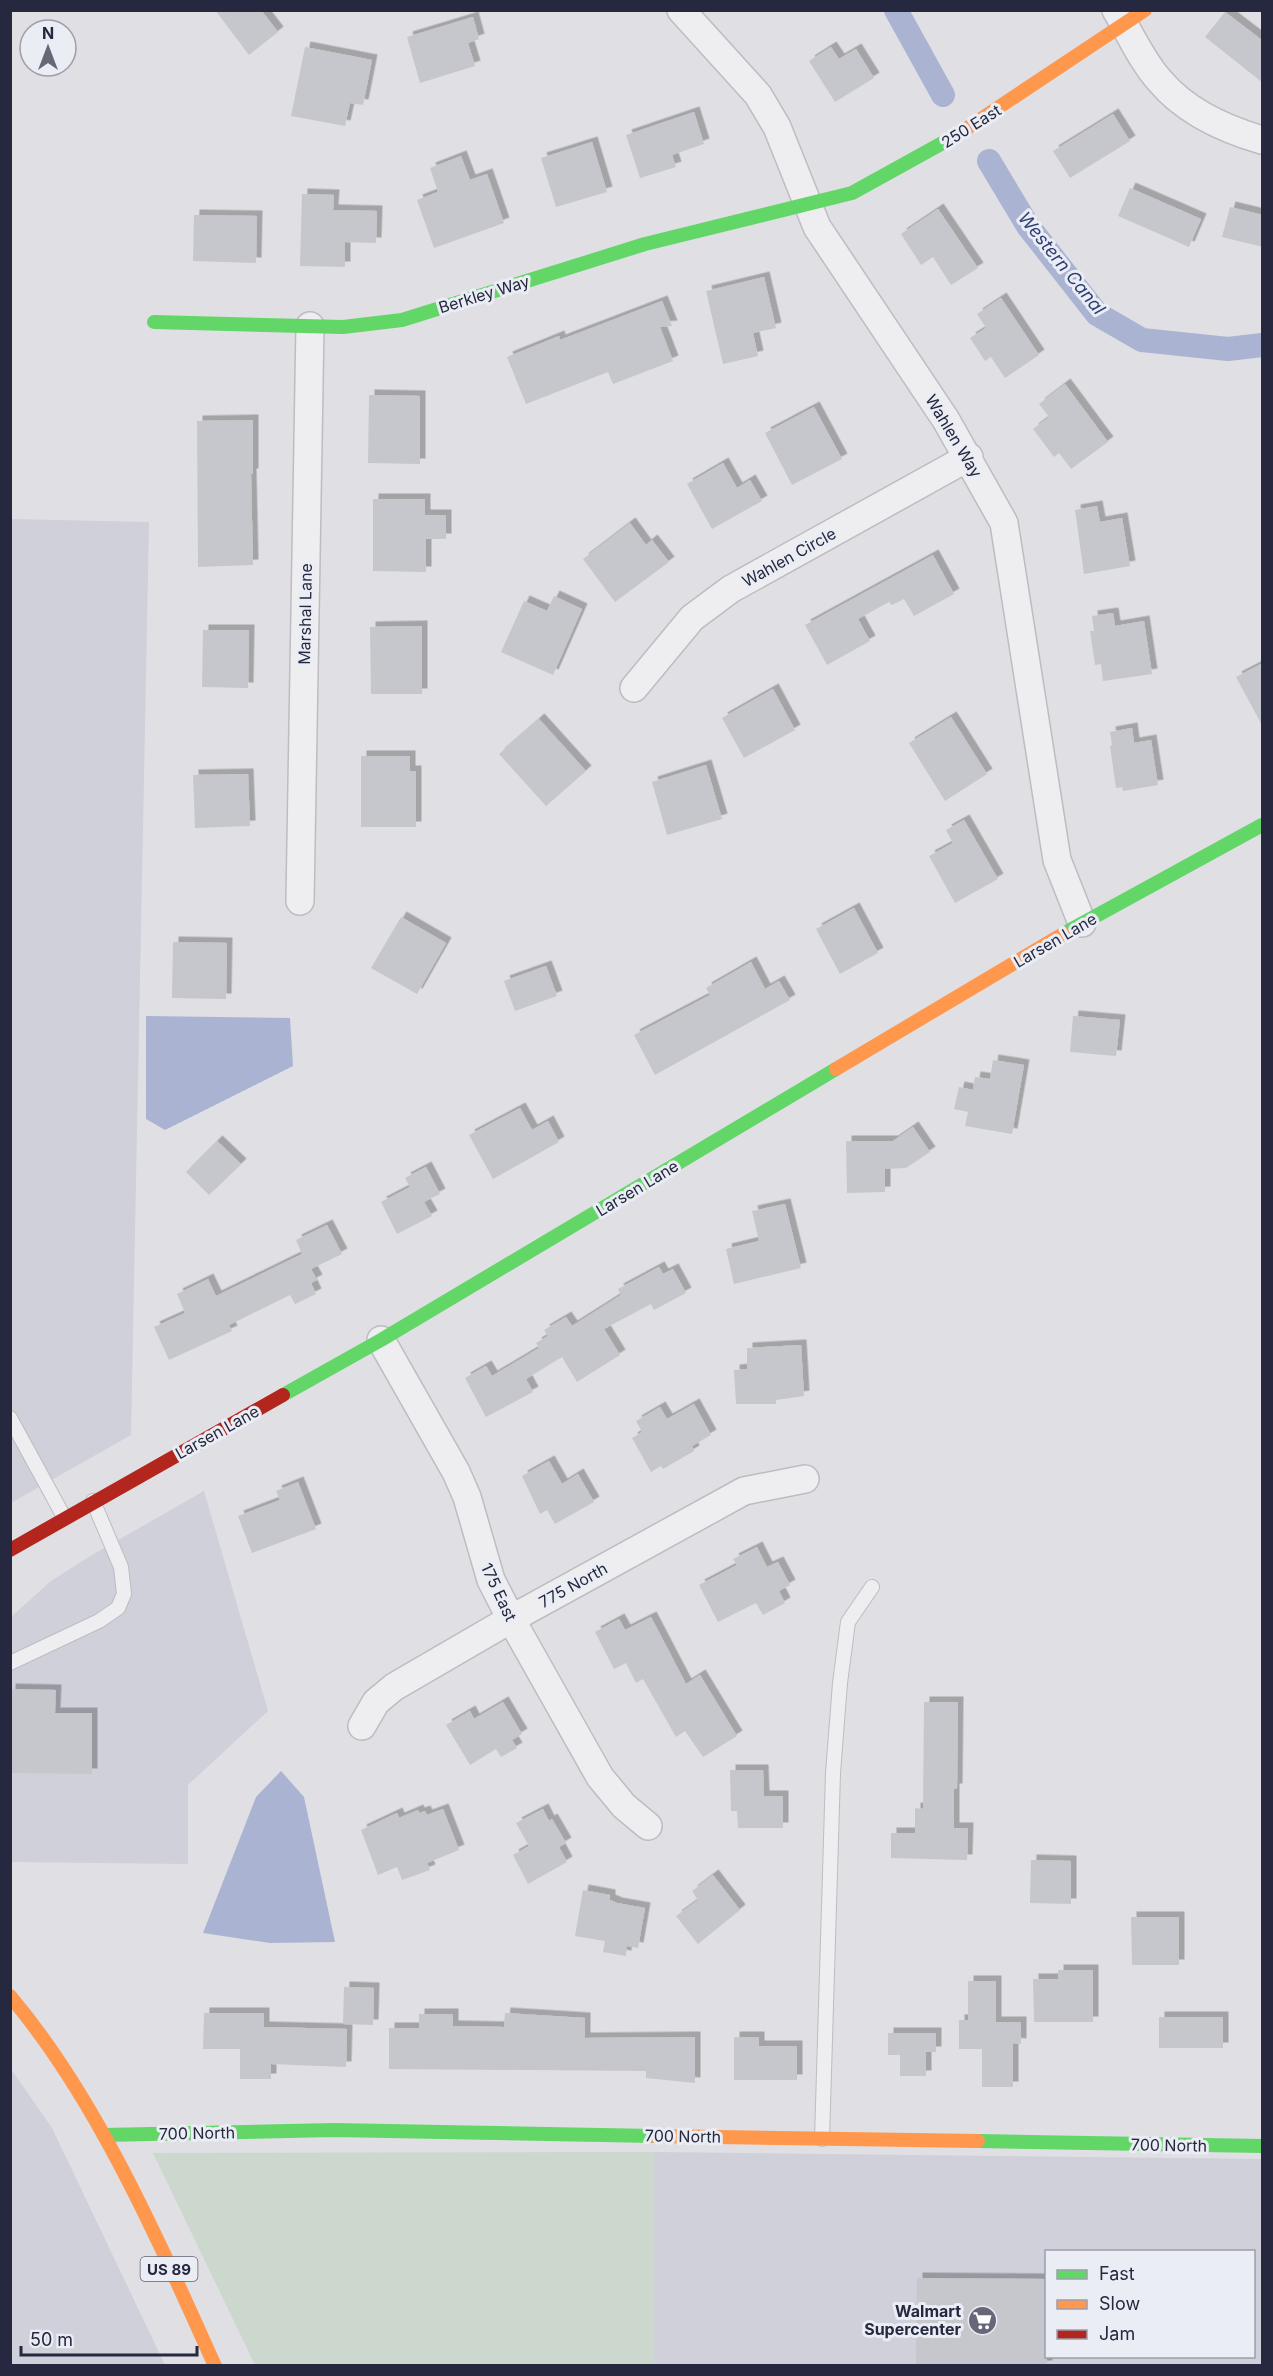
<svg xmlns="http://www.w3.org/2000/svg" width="1273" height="2376" font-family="Inter,sans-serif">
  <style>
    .built { fill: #cfd0da; fill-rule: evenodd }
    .green { fill: #ccd8ce }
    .water { fill: #aab4d2 }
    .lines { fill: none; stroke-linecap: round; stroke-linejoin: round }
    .canal { stroke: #aab4d2; stroke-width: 24 }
    .building { fill: #c6c7cc; filter: url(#shadow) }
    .lane-casing { stroke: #bcbcc2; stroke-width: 16 }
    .street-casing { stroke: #bcbcc2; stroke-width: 30 }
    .lane { stroke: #eeeef1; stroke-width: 14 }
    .street { stroke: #eeeef1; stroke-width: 27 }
    .fast { stroke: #63d668; stroke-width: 14 }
    .slow { stroke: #ff974d; stroke-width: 14 }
    .jam { stroke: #b3261e; stroke-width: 14 }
    .labels { text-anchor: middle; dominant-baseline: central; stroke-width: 6; stroke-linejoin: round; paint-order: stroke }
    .shield { fill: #ebedf5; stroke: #606375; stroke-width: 1.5 }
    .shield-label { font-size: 15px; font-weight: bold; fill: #25283e }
    .street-label { font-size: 16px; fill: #25283e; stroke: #ebedf5 }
    .poi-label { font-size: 16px; font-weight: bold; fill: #25283e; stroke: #ebedf5; text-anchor: end }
    .water-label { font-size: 18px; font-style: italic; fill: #2d3d74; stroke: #ebedf5 }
  </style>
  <defs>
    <filter id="shadow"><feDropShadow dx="5.5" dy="-5.5" stdDeviation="0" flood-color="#0004"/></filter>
  </defs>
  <rect width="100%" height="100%" fill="#dfdfe4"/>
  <g class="built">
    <path d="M11,519l138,3 -18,913 -120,68z"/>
    <path d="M204,1491l64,220 -80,74v79l-177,-2v-245l40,-36 41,-26z"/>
    <path d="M11,2069l41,59 113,237h-154z"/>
    <path d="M654,2152l608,7v206h-608zM1046,2252h208v104h-208z"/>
  </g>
  <path class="green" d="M654,2152v213h-399l-102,-212z"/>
  <g class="water">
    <path d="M146,1016l144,2 3,48 -128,64 -19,-11z"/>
    <path d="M281,1771l23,26 31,145 -65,1 -67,-10 53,-136z"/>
  </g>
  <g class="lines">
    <g class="canal">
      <path d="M896,10l47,85"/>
      <path d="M989,161l39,65 69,88 45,26 86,9 34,-4"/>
    </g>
  </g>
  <g class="building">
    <path d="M215,10h46l17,22 -29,23z"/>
    <path d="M1225,12l38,29v42l-58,-46z"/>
    <path d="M473,17l6,22 -11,4 7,23 -55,17 -13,-46z"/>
    <path d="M305,47l67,13 -9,45 -13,-2 -5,23 -54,-10z"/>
    <path d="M831,47l8,12 17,-10 18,29 -39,24 -26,-41z"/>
    <path d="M694,112l10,32 -32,11 4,12 -36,11 -14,-43z"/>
    <path d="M1113,114l17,27 -60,37 -17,-27z"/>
    <path d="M592,142l15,50 -51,15 -15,-49z"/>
    <path d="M461,156l9,24 17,-6 17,49 -70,25 -17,-48 21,-8 -8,-24z"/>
    <path d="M1130,188l71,31 -12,28 -71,-31z"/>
    <path d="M302,194l32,1 -1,15 44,1 -1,32 -31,-1v25l-45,-1z"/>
    <path d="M1230,207l33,8v32l-41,-10z"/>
    <path d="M938,209l40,59 -27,17 -18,-28 -12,8 -20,-31z"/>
    <path d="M194,215l63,1 -1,47 -63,-2z"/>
    <path d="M764,277l12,51 -23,5 5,23 -35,8 -17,-73z"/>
    <path d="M1001,298l38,57 -34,23 -14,-21 -6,4 -15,-23 16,-10 -9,-14z"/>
    <path d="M662,301l10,25 -12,1 13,34 -60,23 -5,-12 -82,32 -19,-47 52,-21 1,4z"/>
    <path d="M1065,384l43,58 -37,27 -12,-16 -5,4 -21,-28 16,-12 -10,-13z"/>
    <path d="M369,395l51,1v68l-52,-1z"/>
    <path d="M814,407l28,52 -50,26 -27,-52z"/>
    <path d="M253,420v54h-2l2,91 -55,2 -1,-146z"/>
    <path d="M723,463l14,25 13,-8 12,21 -50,28 -25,-45z"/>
    <path d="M373,499h52v16h21v24h-20v33l-53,-1z"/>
    <path d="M1097,506l3,16 22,-4 8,48 -46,8 -9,-64z"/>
    <path d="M630,523l16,22 6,-5 17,22 -54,40 -32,-43z"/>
    <path d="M933,555l21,39 -40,22 -10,-17 -12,6 -3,-3 -31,17 12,22 -43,24 -22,-40z"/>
    <path d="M554,596l28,13 -29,66 -52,-23 23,-51 23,10z"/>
    <path d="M1113,613l2,13 29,-5 8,53 -49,7 -2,-17 -6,1 -5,-34h4l-2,-15z"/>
    <path d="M422,626v68h-51l-1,-67z"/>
    <path d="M203,630h46l-1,58 -46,-1z"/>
    <path d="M1263,663v64l-27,-50z"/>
    <path d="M773,689l22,41 -51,28 -22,-40z"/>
    <path d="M951,717l36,57 -42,27 -36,-58z"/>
    <path d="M539,719l47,52 -40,35 -47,-52z"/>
    <path d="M1132,728l2,15 17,-3 7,45 -35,6 -1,-4 -6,1 -6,-42 2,-1 -2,-13z"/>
    <path d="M361,756h49v15h6v56h-55z"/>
    <path d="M706,765l16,54 -55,16 -15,-53z"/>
    <path d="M248,774l2,52 -55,2 -2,-53z"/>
    <path d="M964,820l34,59 -43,24 -26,-47 24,-13 -7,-13z"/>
    <path d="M854,908l24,45 -38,21 -24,-45z"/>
    <path d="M401,917l45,26 -29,51 -46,-26z"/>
    <path d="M173,942l54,1 -1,56 -54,-1z"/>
    <path d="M751,962l14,27 14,-8 11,19 -135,75 -21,-40 76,-40 -4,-7z"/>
    <path d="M546,966l11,30 -42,15 -11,-30z"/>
    <path d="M1073,1016l47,4 -4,36 -46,-4z"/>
    <path d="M993,1060l31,5 -12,69 -47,-8 3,-14 -14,-3 5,-22 14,3 2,-13 15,2z"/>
    <path d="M520,1108l12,22 16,-9 11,21 -66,37 -24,-44z"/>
    <path d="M913,1127l17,25 -24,16 -21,1v23l-38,1 -1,-52h47z"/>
    <path d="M217,1141l24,23 -32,31 -23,-23z"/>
    <path d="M426,1167l14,27 -16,8 8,14 -35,18 -16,-32 29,-15 -5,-9z"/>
    <path d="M785,1204l16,64 -67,16 -8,-35 33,-8 -7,-30z"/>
    <path d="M327,1225l15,29 -31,15 6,11 -6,3 5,11 -21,10 -5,-9 -61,30 3,6 -63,29 -15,-33 31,-14 -8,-19 31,-15 8,17 86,-42 -6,-14z"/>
    <path d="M659,1267l4,7 10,-5 13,24 -32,17 -3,-6 -47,25 16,26 -43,27 -15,-25 -36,22 7,13 -47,25 -21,-39 21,-12 6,10 47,-28 -3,-5 12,-7 -4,-6 22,-13 6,9 49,-31 -3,-6z"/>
    <path d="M801,1345l3,51 -28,4v4h-40l-2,-34 13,-1v-21z"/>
    <path d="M694,1404l17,31 -19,11 2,5 -31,18 -2,-3 -10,6 -19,-34 10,-6 -6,-11 24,-14 7,12z"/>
    <path d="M549,1461l13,23 16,-10 16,28 -39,22 -8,-14 -7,4 -18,-38z"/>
    <path d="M298,1482l18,47 -64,24 -14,-37 42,-16 -4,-9z"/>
    <path d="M757,1547l10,20 11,-5 12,23 -11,6 6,12 -22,12 -7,-12 -38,19 -19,-37 38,-20 -4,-6z"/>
    <path d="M651,1617l35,67 14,-9 37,61 -34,21 -18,-26 -9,6 -33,-58 -7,4 -10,-20 -12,6 -19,-37 24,-13 6,11z"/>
    <path d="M10,1689l46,1 -1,23h37v61l-82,-1z"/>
    <path d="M503,1702l19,32 -10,6 5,8 -16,9 -5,-8 -26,16 -24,-40 24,-14 4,8z"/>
    <path d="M924,1702h34l-1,87h-3v39h14l-1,32 -76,-2v-25h24v-25l8,1z"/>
    <path d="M730,1770h33l1,26h19v32h-45l-1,-17h-6z"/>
    <path d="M443,1809l16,41 -32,13 3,7 -28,10 -5,-13 -19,8 -17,-45 36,-17 2,5 19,-8 1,3 6,-2 2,4z"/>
    <path d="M543,1809l6,12 3,-2 14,24 -7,4 8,15 -39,22 -15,-29 16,-9 -13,-23z"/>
    <path d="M1031,1860l40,1v43l-41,-1z"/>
    <path d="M713,1875l27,35 -42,34 -22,-28 22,-16 -6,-9z"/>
    <path d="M583,1890l27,5v5l7,3 28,5 -7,40 -11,-2 -1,10 -23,-4 2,-11 -30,-5z"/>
    <path d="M1131,1917h48v48h-47z"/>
    <path d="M1058,1970h35v52h-59l-1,-43h25z"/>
    <path d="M968,1981h28v41h25v22l-8,-1v44h-31v-38h-23v-29h9z"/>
    <path d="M344,1987l30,1 -1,37 -30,-1z"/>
    <path d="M204,2013h60v14l83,2 -1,38 -75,-3v15h-31v-30h-37z"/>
    <path d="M505,2013l80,5v20l110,-1v46l-49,-5v-7l-257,-2v-41h30v-14h34v12l51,1z"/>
    <rect x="1159" y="2017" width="64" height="31"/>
    <path d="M888,2033h48v19h-10v24h-26v-21h-12z"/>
    <path d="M734,2037h25v9h38v34h-63z"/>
    <path d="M917,2278l130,1v87h-131z"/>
  </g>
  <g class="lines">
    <defs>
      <g id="lane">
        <path d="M10,1418l54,99"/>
        <path d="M10,1663l89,-42 19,-13 6,-14 -3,-27 -28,-66"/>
        <path d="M822,2139l11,-366 7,-90 8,-61 24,-35"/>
      </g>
      <g id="street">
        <path d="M681,10l77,85 19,32 40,100 129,193 58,103 53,337 25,63"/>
        <path d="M1116,10c13,22 27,53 44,71 26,31 64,48 102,59"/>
        <path d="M634,688l58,-70 39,-29 238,-132"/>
        <path d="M300,901l10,-575"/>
        <path d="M381,1340l75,132 11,25 24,83 20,39 89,158 24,29 24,20"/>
        <path d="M362,1726l14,-24 18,-15 117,-68 233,-128 61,-12"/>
      </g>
    </defs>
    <use href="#lane" class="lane-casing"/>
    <use href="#street" class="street-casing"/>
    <use href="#lane" class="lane"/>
    <use href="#street" class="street"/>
    <g class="fast">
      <path d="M154,322l189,5 59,-7 243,-76 207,-51 105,-58"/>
      <path d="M1063,934l199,-109"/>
      <path d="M283,1395l98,-55 455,-271"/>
      <path d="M104,2135l230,-5 320,6"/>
      <path d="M978,2141l284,5"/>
    </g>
    <g class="slow">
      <path d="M957,135l188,-125"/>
      <path d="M836,1069l227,-135"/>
      <path d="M10,1996c88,104 149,246 205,370"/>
      <path d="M654,2136l324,5"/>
    </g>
    <path class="jam" d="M10,1550l273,-155"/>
  </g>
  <defs>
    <symbol id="supermarket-disc" viewBox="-11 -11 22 22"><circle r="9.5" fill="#666878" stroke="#ebedf5"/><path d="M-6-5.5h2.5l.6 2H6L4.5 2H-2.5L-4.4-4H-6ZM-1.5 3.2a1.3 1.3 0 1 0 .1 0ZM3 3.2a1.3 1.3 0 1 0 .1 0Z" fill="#fff"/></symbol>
  </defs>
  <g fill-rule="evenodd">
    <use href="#supermarket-disc" x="966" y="2304" width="33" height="33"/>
  </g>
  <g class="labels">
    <rect class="shield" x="140.5" y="2257" width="57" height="24" rx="4.5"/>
    <g class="shield-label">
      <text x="169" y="2269">US 89</text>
    </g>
    <g class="street-label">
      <text transform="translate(971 126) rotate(-32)">250 East</text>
      <text transform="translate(484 294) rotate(-17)">Berkley Way</text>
      <text transform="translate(954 436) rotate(59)">Wahlen Way</text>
      <text transform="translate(789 557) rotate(-29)">Wahlen Circle</text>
      <text transform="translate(305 614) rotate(-89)">Marshal Lane</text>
      <text transform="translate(1055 940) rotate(-30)">Larsen Lane</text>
      <text transform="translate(637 1188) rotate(-31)">Larsen Lane</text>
      <text transform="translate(217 1432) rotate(-29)">Larsen Lane</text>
      <text transform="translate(573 1585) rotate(-29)">775 North</text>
      <text transform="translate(499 1592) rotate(65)">175 East</text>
      <text transform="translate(197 2133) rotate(-1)">700 North</text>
      <text transform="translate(683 2136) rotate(1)">700 North</text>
      <text transform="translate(1169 2145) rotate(1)">700 North</text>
    </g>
    <g class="poi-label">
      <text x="961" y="2311">Walmart<tspan x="961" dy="18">Supercenter</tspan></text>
    </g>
    <g class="water-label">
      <text transform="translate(1062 263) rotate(51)">Western Canal</text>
    </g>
  </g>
  <rect width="1273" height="2376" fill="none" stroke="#25283e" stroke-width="24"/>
  <rect x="1045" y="2250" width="210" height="108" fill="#ebedf5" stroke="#9c9eac" stroke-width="1.5"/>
  <rect x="1057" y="2270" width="30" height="9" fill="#63d668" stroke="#9c9eac" stroke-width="1.5"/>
  <text x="1099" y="2280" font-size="18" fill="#25283e">Fast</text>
  <rect x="1057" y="2300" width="30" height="9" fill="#ff974d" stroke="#9c9eac" stroke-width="1.5"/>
  <text x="1099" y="2310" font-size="18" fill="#25283e">Slow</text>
  <rect x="1057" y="2330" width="30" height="9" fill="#b3261e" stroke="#9c9eac" stroke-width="1.5"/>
  <text x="1099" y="2340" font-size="18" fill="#25283e">Jam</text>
  <g transform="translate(48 48)"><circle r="28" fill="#ebedf5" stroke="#9c9eac" stroke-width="1.5"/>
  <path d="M0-4.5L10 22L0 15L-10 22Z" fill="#666878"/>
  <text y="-9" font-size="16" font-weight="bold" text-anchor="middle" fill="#25283e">N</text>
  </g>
  <path d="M21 2346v9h176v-9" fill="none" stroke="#25283e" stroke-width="3"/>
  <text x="30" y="2346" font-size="18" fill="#25283e" stroke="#ebedf5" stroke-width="4.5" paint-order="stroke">50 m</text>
</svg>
